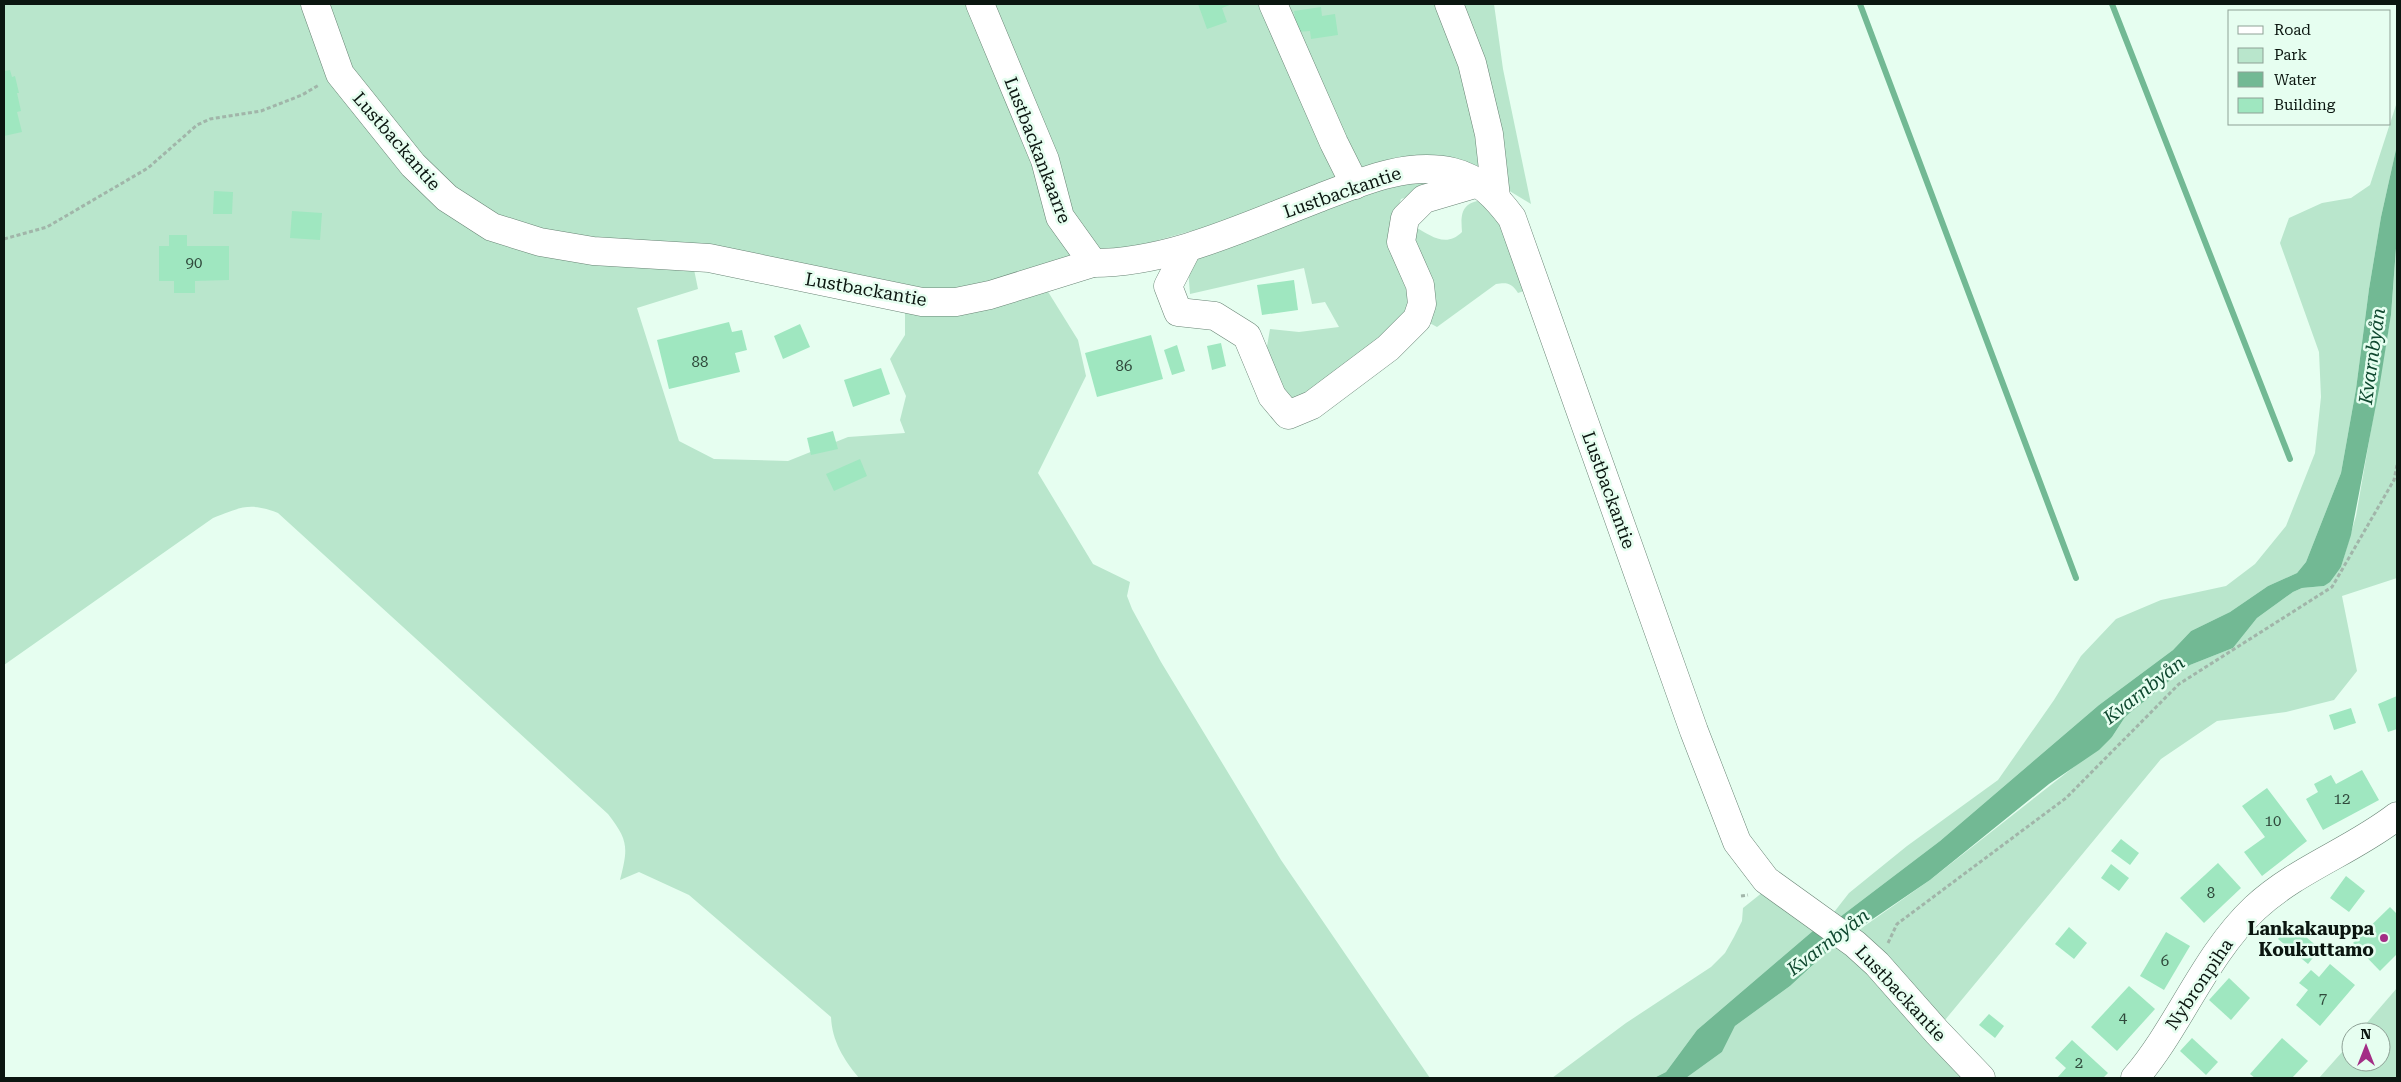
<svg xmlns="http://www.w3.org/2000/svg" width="2401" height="1082" font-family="'Roboto Serif',serif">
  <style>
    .green { fill: #b9e6cc; fill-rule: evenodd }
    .water { fill: #72b994 }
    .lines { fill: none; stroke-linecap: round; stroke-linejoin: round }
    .stream { stroke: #72b994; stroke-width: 6 }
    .building { fill: #9fe7c0 }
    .minor-casing { stroke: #698475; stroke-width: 29 }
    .path { stroke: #a1b5a9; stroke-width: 3; stroke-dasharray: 4 2.5; stroke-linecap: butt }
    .minor { stroke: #fff; stroke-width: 28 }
    .poi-dot { fill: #a32d85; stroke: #e6fef0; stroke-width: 2 }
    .labels { text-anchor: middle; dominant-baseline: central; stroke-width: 5; stroke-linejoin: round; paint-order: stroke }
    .number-label { font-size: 15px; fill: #304a3c }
    .street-label { font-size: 18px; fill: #0b1610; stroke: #e6fef0 }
    .poi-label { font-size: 18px; font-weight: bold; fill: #0b1610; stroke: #e6fef0; text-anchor: end }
    .water-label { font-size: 19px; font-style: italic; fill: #0f482f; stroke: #e6fef0 }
  </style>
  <rect width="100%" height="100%" fill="#e6fef0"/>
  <g class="green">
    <path d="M4,4h1490l9,65 28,135 -51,-31 -79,26 -7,21 20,76 -3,21 -124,89 -21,-54 4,-23 29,3 40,-5 -14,-25 -13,2 -8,-36 -114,26 -2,-26 10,-16 -7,-21 -154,43 41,66 8,36 -48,97 55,91 37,18 -3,14 5,13 29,53 120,198 149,218h-571c-15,-18 -27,-37 -28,-61l-142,-122 -50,-23 -19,8c8,-32 9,-39 -12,-66l-330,-301c-28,-11 -37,-6 -65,5l-209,147zM689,245l216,39v51l-15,24 16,37 -6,24 5,13 -57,4 -60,24 -74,-2 -35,-18 -42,-133 61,-19z"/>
    <path d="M2397,102v43l-16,72 -12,72 -13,100 -15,84 -35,89 -9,11 -29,13 -38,26 -39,19 -18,19 -74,55 -159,136 -104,79 -5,-4 18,-23 58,-47 91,-66 56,-80 27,-44 35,-37 45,-19 65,-14 29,-22 31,-38 29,-73 6,-56 -2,-45 -39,-109 9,-25 33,-15 29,-5 19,-13z"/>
    <path d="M1477,201l7,1 14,12 26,77 -6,2c-6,-10 -11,-11 -22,-9l-59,43 -13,-7 -10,-94c17,10 32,22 48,6 -1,-14 -2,-27 15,-31z"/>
    <path d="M2397,235v343l-55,18 15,75 -23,29 -48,12 -69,9 -56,38 -216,261 -75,-78 -14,-10 74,-52 182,-143 13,-20 54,-44 11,-8 43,-17 24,-30 36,-26 9,-4 22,-2 17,-19 15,-51 35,-201z"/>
    <path d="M1768,888l46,42 -117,100 -31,42 -12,6h-102l74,-55 85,-56 14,-14 9,-16 8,-16 1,-13z"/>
    <path d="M1839,942l130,136h-283l36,-26 13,-26 55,-40z"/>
    <path d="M2397,988v90h-78l32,-36v20h30v-30h-22z"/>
  </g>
  <path class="water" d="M2397,145v90l-6,80 -12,74 -28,146 -10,32 -11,15 -6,4 -22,2 -9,4 -36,26 -24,30 -43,17 -11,8 -54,44 -13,20 -13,13 -50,34 -119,96 -94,64 -46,42 -55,40 -13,26 -36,26h-32l12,-6 31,-42 117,-100 22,-10 104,-79 159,-136 74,-55 18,-19 39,-19 38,-26 29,-13 9,-11 35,-89 15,-84 13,-100 12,-72z"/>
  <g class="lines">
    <g class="stream">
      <path d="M1860,4l216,574"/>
      <path d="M2112,4l178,455"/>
    </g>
  </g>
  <g class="building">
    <path d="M1198,4h34l-10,4 5,14 -20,7z"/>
    <path d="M1321,7l1,9 13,-2 3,21 -27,4 -1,-8 -13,1 -3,-21z"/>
    <path d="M10,70l2,7 3,-1 4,17h-2l4,18 -4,1 5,20 -18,4v-65z"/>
    <path d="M214,191l19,1 -1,22h-19z"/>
    <path d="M292,211l30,2 -2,27 -30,-2z"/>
    <path d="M169,235h18v11h42v34l-34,1v12h-21v-12h-15v-35h10z"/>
    <path d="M1294,280l4,30 -36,5 -5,-30z"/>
    <path d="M729,322l3,10 10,-2 5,20 -12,3 5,19 -71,17 -12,-49z"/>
    <path d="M800,324l10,23 -27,12 -9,-23z"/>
    <path d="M1151,335l12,44 -66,18 -12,-44z"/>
    <path d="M1221,343l5,23 -14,4 -5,-24z"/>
    <path d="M1177,345l8,26 -13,4 -8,-25z"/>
    <path d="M881,368l9,26 -37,13 -9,-27z"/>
    <path d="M833,431l5,18 -27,6 -4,-17z"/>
    <path d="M860,459l7,17 -33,15 -8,-17z"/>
    <path d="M2397,696v33l-9,3 -10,-28z"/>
    <path d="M2351,708l5,15 -22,7 -5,-15z"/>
    <path d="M2362,770l17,30 -56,30 -17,-31 12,-7 -4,-8 17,-9 5,9z"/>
    <path d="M2267,788l40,53 -45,35 -18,-24 21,-15 -23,-31z"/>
    <path d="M2121,839l18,14 -9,12 -19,-14z"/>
    <path d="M2218,863l23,25 -37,35 -24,-25z"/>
    <path d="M2111,864l18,14 -10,13 -18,-13z"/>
    <path d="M2346,876l19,15 -16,21 -19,-14z"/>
    <path d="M2390,907l7,7v40l-17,17 -27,-28z"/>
    <path d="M2291,924l29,25 -12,15 -30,-25z"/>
    <path d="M2069,927l18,16 -13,16 -19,-15z"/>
    <path d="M2166,932l24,14 -26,44 -24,-14z"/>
    <path d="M2330,964l25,21 -35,41 -24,-21 12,-15 -9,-7 12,-13 8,7z"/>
    <path d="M2229,978l21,20 -19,22 -22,-20z"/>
    <path d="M2129,986l26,23 -38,42 -26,-24z"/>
    <path d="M1989,1014l15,12 -9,12 -16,-13z"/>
    <path d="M2192,1038l26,24 -12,13 -26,-24z"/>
    <path d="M2282,1038l26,23 -16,17h-37l-5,-4z"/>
    <path d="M2072,1040l36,33 -5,5h-46l9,-10 -11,-10z"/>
  </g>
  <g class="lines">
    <defs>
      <g id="minor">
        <path d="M315,4l25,70 73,91 34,33 45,29 48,15 53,9 116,7 213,44h34l34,-7 103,-32c76,0 151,-36 221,-63 44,-17 92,-39 139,-28 26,6 44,26 59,46l182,513 43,111 29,38 89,64 22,20 60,68 44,46"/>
        <path d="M980,4l65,156 15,57 33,46"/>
        <path d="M1273,4l61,139 21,42"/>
        <path d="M1449,4l23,59 17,71 7,63"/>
        <path d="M1187,249l-19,37 10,26 37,4 32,20 25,60 16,19 24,-10 76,-57 29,-29 5,-15 -2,-19 -19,-43 4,-24 19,-19 54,-16"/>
        <path d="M2135,1078c44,-51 69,-122 120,-170 42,-39 97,-57 142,-92"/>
      </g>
    </defs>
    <use href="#minor" class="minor-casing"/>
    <g class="path">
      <path d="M4,239l43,-12 101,-59 49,-43 13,-6 51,-8 41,-16 17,-10"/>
      <path d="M1741,896l7,-1"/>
      <path d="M1888,943l9,-19 169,-126 113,-114 153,-97 62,-107 3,-15"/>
    </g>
    <use href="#minor" class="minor"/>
  </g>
  <circle class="poi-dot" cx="2384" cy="938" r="5"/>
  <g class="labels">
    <g class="number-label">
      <text x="194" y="263">90</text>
      <text x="700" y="362">88</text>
      <text x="1124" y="366">86</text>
      <text x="2342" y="799">12</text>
      <text x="2273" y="821">10</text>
      <text x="2211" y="893">8</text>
      <text x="2165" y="961">6</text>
      <text x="2323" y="998">7</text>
      <text x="2123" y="1018">4</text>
      <text x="2079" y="1063">2</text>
    </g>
    <g class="street-label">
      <text transform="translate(397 141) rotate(49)">Lustbackantie</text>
      <text transform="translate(1038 150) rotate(69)">Lustbackankaarre</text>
      <text transform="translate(1342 192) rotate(-19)">Lustbackantie</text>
      <text transform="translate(866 289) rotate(10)">Lustbackantie</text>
      <text transform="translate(1609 490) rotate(70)">Lustbackantie</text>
      <text transform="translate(2199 984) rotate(-56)">Nybronpiha</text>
      <text transform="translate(1901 993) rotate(47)">Lustbackantie</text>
    </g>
    <g class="poi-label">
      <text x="2374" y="928">Lankakauppa<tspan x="2374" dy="21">Koukuttamo</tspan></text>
    </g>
    <g class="water-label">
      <text transform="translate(2372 356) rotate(-82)">Kvarnbyån</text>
      <text transform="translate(2144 690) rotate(-38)">Kvarnbyån</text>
      <text transform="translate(1828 942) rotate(-37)">Kvarnbyån</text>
    </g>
  </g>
  <rect width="2401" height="1082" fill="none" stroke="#0b1610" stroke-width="10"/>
  <rect x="2228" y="10" width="162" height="115" fill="#e6fef0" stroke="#8ea196"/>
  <rect x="2238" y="26" width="25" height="8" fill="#ffffff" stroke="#8ea196"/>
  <text x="2274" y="35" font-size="15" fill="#0b1610">Road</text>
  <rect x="2238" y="48" width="25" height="15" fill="#b9e6cc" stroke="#8ea196"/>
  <text x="2274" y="60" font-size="15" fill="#0b1610">Park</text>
  <rect x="2238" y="72" width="25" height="15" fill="#72b994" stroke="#8ea196"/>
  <text x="2274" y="85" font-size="15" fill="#0b1610">Water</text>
  <rect x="2238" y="98" width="25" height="15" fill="#9fe7c0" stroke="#8ea196"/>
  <text x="2274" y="110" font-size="15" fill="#0b1610">Building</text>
  <g transform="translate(2366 1047)"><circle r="24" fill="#e6fef0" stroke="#8ea196"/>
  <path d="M0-4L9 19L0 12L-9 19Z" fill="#a32d85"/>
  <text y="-8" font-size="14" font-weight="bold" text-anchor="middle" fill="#0b1610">N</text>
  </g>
</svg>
